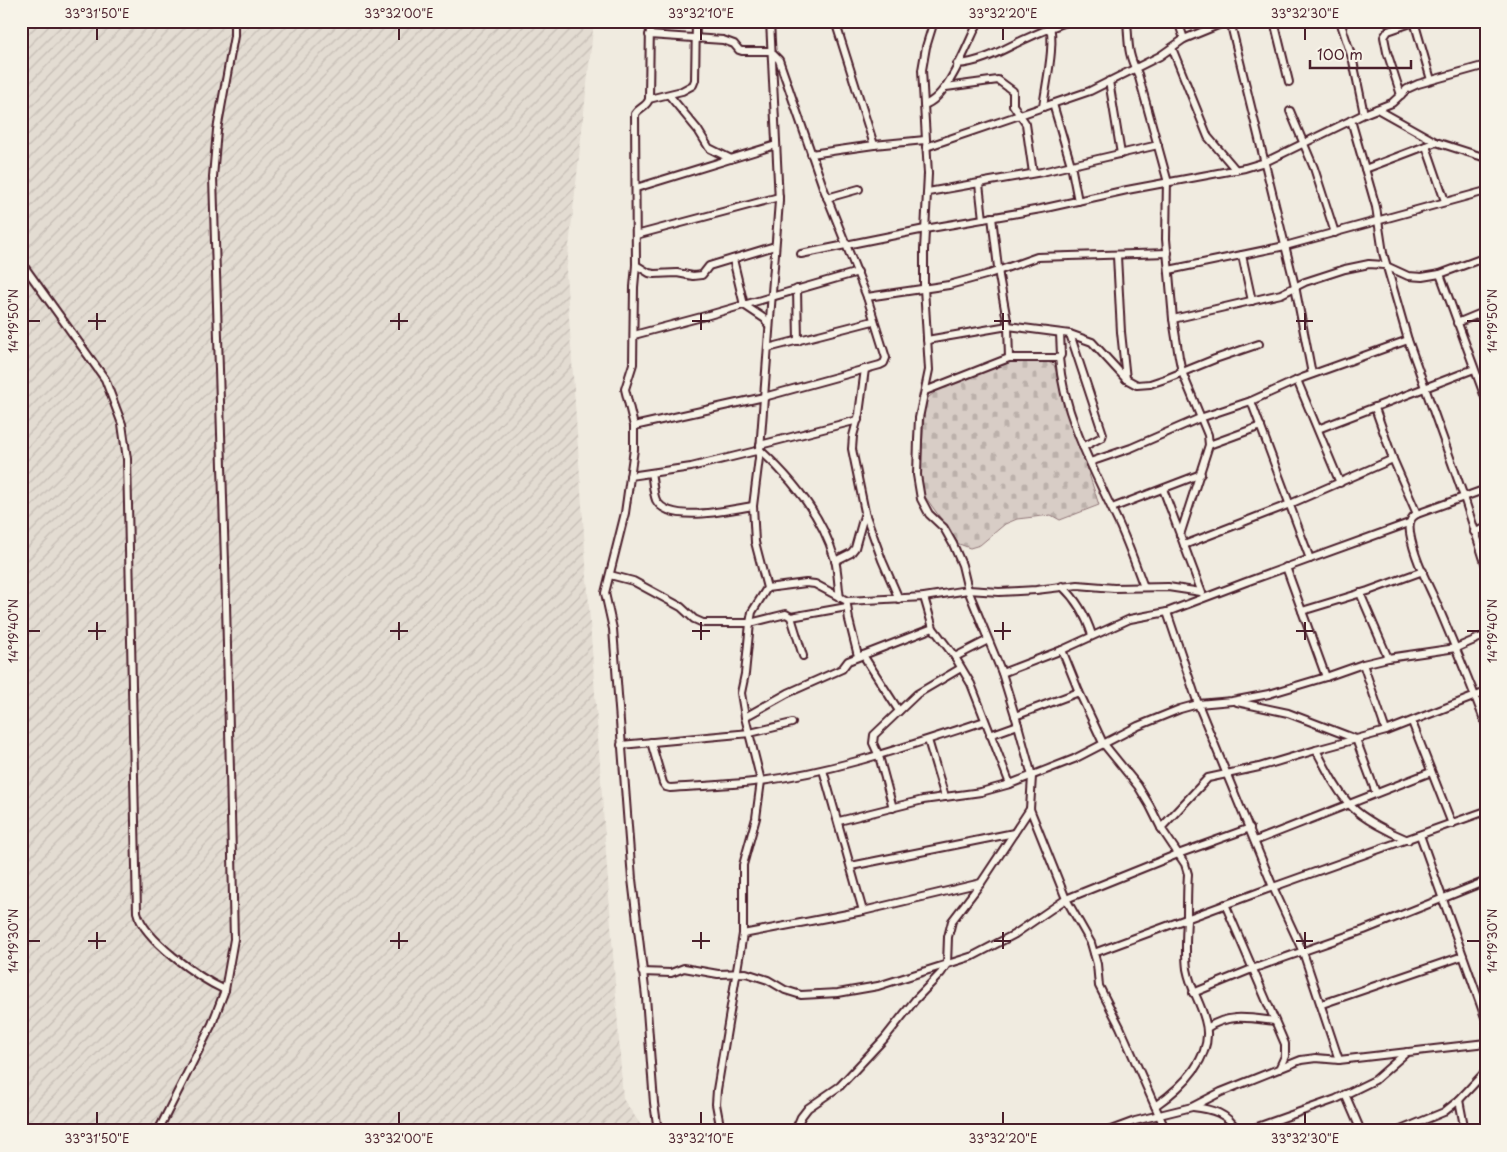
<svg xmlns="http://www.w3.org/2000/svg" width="1507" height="1152" font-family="'Playpen Sans',sans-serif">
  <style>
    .industrial { fill: url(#industrial-furrows) }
    .cemetery { fill: url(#cemetery-stones); stroke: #917678 }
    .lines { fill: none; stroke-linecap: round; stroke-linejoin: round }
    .minor-casing { stroke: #4a1f2b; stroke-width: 10 }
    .minor { stroke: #f7f3e8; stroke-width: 6 }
    .ticks { fill: none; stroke: #4a1f2b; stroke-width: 2 }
    .neatline { fill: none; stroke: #4a1f2b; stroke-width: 2 }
    .ticks-label { font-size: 12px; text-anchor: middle; fill: #4a1f2b }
  </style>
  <defs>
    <pattern id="industrial-furrows" width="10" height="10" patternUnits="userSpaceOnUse" patternTransform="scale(1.25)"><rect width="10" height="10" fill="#e3dcd2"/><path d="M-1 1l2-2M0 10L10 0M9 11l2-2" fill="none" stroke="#c4bcb4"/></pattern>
    <pattern id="cemetery-stones" width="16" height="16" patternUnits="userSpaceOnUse" patternTransform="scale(1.25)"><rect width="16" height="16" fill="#d8cdc6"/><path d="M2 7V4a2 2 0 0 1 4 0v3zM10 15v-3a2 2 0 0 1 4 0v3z" fill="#bbb0aa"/></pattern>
  </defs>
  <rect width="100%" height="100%" fill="#f0ebe0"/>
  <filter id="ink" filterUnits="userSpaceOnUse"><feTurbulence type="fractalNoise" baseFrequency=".02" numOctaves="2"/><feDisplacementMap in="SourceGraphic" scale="10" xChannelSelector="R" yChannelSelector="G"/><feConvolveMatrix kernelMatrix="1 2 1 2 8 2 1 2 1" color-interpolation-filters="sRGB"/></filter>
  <g filter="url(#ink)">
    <path class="industrial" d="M21,21h573l-28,253 57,825 22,32h-624z"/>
    <path class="cemetery" d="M1028,359l18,2 8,4 45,140 -39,15 -9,-5 -34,4 -12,5 -25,21 -10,3 -11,-4 -35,-49 -4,-14 5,-80c18,-21 77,-38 103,-42z"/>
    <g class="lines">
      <defs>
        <g id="minor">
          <path d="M650,21l-1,78c-2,8 -10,8 -14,15l1,151 -2,22 -1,77 -8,25 9,37v23l-9,64 -20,80 8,36 19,250 14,118 8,106 4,28"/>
          <path d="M835,21l39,124"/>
          <path d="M934,21l-8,26 -4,23 6,104 -4,76v38l5,82 -10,48 -1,22 -1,35 4,24 8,15 15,14 9,16 9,21 6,25 34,83 16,52 14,51 -2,33 36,90 25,44 6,21 2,22 21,41 46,104"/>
          <path d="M1127,21c2,23 0,32 11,53l29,105 -1,60 7,80 6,38 3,15 26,63 1,10 -29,90"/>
          <path d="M1178,21l6,18"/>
          <path d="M1230,21l65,265 17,88"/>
          <path d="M1274,21l15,61"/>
          <path d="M1340,21l13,40 11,53"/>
          <path d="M1414,21l17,59"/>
          <path d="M770,22l8,-1"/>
          <path d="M1172,48l36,89 28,33"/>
          <path d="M957,64c24,-1 45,-14 66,-24 15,-7 31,-14 47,-19"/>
          <path d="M1109,81l12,73"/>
          <path d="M946,87l52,-7 15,11v14l13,19 7,49"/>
          <path d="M669,95l29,35 11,18 22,11"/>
          <path d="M1401,95l-14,-43 -3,-15 4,-6 26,-9"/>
          <path d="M649,99l33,-8 11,-6 2,-5 1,-59"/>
          <path d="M1053,104l18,61 7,36"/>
          <path d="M924,105c25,-8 43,-61 55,-84"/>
          <path d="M1043,107c3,-24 13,-64 6,-86"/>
          <path d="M1377,109l59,33 50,16"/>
          <path d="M1290,111l24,57 21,65"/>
          <path d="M1351,120l25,87 7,46 25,87 56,157 22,69"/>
          <path d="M1426,146l19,55"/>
          <path d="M926,147l164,-56 70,-35 24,-17 44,-18"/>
          <path d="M811,154l63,-9 51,-5"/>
          <path d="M1365,169l71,-27"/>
          <path d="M979,184l4,35"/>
          <path d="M636,188l140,-43"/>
          <path d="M928,192l114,-20 116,-27"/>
          <path d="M827,198l32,-9"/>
          <path d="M992,217l7,59 9,50 1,32"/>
          <path d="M636,235l143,-38"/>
          <path d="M801,254l124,-25 116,-20 86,-19 118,-22 20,-6 99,-48 28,-11 15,-14 11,-5 68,-19"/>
          <path d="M1242,255l10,46"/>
          <path d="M1117,256l4,76 5,47"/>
          <path d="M733,259l11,46 21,14 4,7"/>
          <path d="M21,262l84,117 17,45 5,35 10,453c7,28 62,66 88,78"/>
          <path d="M636,265l13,8 5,1 23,-1 16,3 9,-1 7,-9 66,-20"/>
          <path d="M1169,270l116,-24 201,-55"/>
          <path d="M1440,274l46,126"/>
          <path d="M797,289l1,52"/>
          <path d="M867,297l82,-12 40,-11 48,-17 131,-4"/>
          <path d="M1173,319l108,-25 24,-12 40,-13 24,-5 15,1 24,11 14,1 18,-3 46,-17"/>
          <path d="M1457,323l29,-12"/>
          <path d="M1070,334l33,100 -1,3 -19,10"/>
          <path d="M634,335l75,-20 149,-43"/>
          <path d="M927,340l81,-14 62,8 22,8 34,37 11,6 13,-1 18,-6 47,-19 44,-15"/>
          <path d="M768,348l105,-27"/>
          <path d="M1059,358l2,-3 -1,-22"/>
          <path d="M1297,380l43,103"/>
          <path d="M925,391l84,-33h50c5,60 36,114 61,168 9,20 16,40 24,61"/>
          <path d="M1251,401l59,158"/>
          <path d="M1375,408l18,51 24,55"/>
          <path d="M634,426l130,-29 116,-32 4,-2 2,-5 -19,-61 -44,-110 -44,-127 -9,-9h-28l-3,-1 -5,-6 -11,-4 -74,-5"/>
          <path d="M1318,429l156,-60"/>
          <path d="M760,445l98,-25"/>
          <path d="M1209,445l52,-19"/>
          <path d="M1090,462l41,-14 69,-30 51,-17 51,-23 106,-38"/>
          <path d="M651,473c2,8 2,20 5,27 13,25 76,9 97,6"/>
          <path d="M630,476l61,-9 69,-17c33,30 63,67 75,110 3,12 3,26 5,38"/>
          <path d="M1163,489l39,104"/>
          <path d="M1486,489l-69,25c-8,4 -8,11 -7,19 4,25 17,49 27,71 17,40 34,80 49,121"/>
          <path d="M1112,508l89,-34"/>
          <path d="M865,513l17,47 17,39"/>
          <path d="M1474,532l12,-4"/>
          <path d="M1184,545l106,-41 103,-45"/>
          <path d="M835,561l16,-8 4,-5 10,-36 -13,-63 1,-13 6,-22 6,-45"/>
          <path d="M1286,567l40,110"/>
          <path d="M610,575l23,6 48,26 13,12 9,4h47l36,-9 5,3 12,39"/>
          <path d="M1062,586c15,14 24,30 30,49"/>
          <path d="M767,588l39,-5 9,1 32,17 77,-4 44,-7 31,2 37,-2 42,-5 36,3 54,-1 33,5"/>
          <path d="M1360,593l28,65"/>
          <path d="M924,597l9,31 22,29 16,27 39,100"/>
          <path d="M847,605l2,15 9,36"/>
          <path d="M1302,611l66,-20 55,-20"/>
          <path d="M1167,612l31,92 75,183 30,65 36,108"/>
          <path d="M791,617l56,-10"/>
          <path d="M1062,650l17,42 24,51 35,43 12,20 11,22 24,36 3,10c-1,15 -1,30 -1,46 -1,16 -2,33 0,49 4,21 13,32 18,51 11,36 -24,68 -50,86"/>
          <path d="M863,655l36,56"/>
          <path d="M955,657l33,-17"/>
          <path d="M1363,664l23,67"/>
          <path d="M1002,673l60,-23 68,-31 37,-7 79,-30 163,-59"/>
          <path d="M1237,702l51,11 68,26 20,54"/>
          <path d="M1015,716l64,-24"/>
          <path d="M745,717l43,-24 54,-24 6,-8 85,-33"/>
          <path d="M1412,722l40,102"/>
          <path d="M990,735l28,-10"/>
          <path d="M928,740l17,57"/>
          <path d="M651,742l12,41 3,4 4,1c30,-2 61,-3 91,-7 77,-10 150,-36 224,-60"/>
          <path d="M621,745l129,-12 42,-10"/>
          <path d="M1316,750c10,18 20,40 35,56 12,13 40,27 57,34"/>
          <path d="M823,770l40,141"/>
          <path d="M893,808l-14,-52 -6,-13 1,-8 43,-41 44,-26"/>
          <path d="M839,821l84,-21 58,-8 29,-8 64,-25 64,-33 42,-17 18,-5 34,-3 37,-7 57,-17 37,-13 25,-6 68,-10 30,-13"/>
          <path d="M1161,828l47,-50 51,-11 57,-17 70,-19 100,-39"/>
          <path d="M1420,835l66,185"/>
          <path d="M1255,841l176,-69"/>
          <path d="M851,866l163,-33"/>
          <path d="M1225,904l60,140v12l-6,13"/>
          <path d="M743,934l120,-23 118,-28"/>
          <path d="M1094,953l168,-62 224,-80"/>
          <path d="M642,972l29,1 13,-5 34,6 28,-1 22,7 17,10 16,5 37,-2 40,-7 95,-30 42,-22 51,-35 112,-45 72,-26"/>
          <path d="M1193,993l59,-24 112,-39 122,-49"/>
          <path d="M1322,1004l141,-48"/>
          <path d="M1207,1028c21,-15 43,-10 67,-7"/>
          <path d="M1345,1094l16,37"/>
          <path d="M1459,1100l6,31"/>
          <path d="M1193,1107c19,2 34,6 45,24"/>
          <path d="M158,1131l54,-107 13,-34 9,-51 -9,-377 -12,-385 4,-47 17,-94v-15"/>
          <path d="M721,1131l-5,-27 1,-14 26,-156v-69l13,-47 5,-37 -16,-64 -4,-24 4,-19 5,-51 2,-11 15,-24 -12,-46 -2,-36 7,-56 19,-249 -9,-180"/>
          <path d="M795,1131l6,-14 7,-9 32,-22 44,-47 31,-39 26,-27 6,-9 1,-27 4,-16 29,-38 49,-74"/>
          <path d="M1108,1131l27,-10 57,-14 29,-15 80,-32 15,-2 23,2 147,-17"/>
          <path d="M1246,1131l90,-32 39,-19 32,-28"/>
          <path d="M1398,1131l46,-19 15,-12 27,-29"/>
        </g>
      </defs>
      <use href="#minor" class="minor-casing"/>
      <use href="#minor" class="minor"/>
    </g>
  </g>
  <path class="ticks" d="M97,28v12M399,28v12M701,28v12M1003,28v12M1305,28v12M97,313v17M399,313v17M701,313v17M1003,313v17M1305,313v17M28,321h12M88,321h18M390,321h18M692,321h18M994,321h17M1296,321h17M1467,321h13M97,622v18M399,622v18M701,622v18M1003,622v18M1305,622v18M28,631h12M88,631h18M390,631h18M692,631h18M994,631h17M1296,631h17M1467,631h13M97,932v17M399,932v17M701,932v17M1003,932v17M1305,932v17M28,941h12M88,941h18M390,941h18M692,941h18M994,941h17M1296,941h17M1467,941h13M97,1112v12M399,1112v12M701,1112v12M1003,1112v12M1305,1112v12"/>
  <rect width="1507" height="1152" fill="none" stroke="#f7f3e8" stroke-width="55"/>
  <path d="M1310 60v8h101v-8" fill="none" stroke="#4a1f2b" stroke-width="2.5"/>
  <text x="1317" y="60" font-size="15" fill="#4a1f2b" stroke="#f7f3e8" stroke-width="4" paint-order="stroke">100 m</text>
  <rect x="28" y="28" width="1452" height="1096" class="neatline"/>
  <g class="ticks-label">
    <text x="97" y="18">33°31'50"E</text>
    <text x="399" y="18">33°32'00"E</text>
    <text x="701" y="18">33°32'10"E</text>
    <text x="1003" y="18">33°32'20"E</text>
    <text x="1305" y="18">33°32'30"E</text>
    <text transform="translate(14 321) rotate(-90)" y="4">14°19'50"N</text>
    <text transform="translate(1493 321) rotate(-90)" y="4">14°19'50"N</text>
    <text transform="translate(14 631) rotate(-90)" y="4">14°19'40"N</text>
    <text transform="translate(1493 631) rotate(-90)" y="4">14°19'40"N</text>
    <text transform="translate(14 941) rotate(-90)" y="4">14°19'30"N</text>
    <text transform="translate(1493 941) rotate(-90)" y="4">14°19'30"N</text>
    <text x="97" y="1143">33°31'50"E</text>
    <text x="399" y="1143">33°32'00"E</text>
    <text x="701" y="1143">33°32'10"E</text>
    <text x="1003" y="1143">33°32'20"E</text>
    <text x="1305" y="1143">33°32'30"E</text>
  </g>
</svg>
